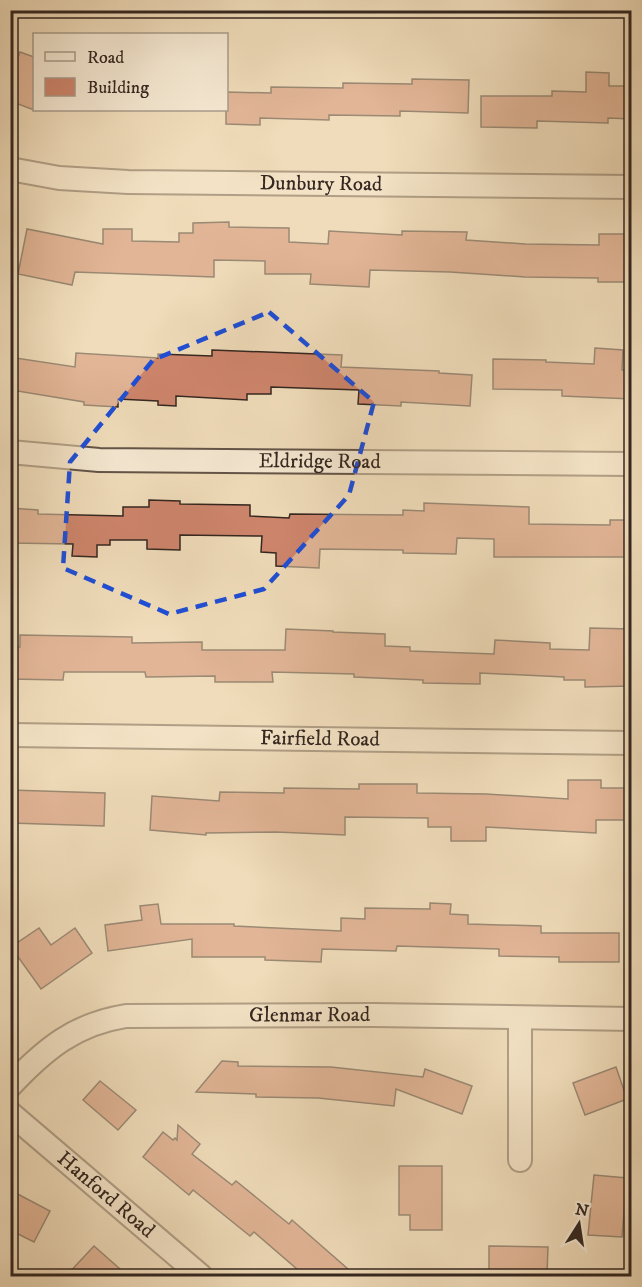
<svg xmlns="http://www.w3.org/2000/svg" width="642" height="1287" font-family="'IM FELL DW Pica',serif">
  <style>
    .building { fill: #ce856c; stroke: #342721; stroke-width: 1.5 }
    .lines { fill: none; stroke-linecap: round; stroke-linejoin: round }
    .street-casing { stroke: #635447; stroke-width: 26 }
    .street { stroke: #f5e8d2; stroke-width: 22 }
    .marked { fill: none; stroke: #1d4ed8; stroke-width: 4.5; stroke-dasharray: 12 8; stroke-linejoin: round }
    .labels { text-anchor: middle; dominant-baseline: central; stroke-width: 4.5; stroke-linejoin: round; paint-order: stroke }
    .street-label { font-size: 21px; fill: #342721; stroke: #f5e8d2 }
  </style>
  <rect width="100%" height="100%" fill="#f0dcba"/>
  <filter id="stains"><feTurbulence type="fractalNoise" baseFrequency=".00333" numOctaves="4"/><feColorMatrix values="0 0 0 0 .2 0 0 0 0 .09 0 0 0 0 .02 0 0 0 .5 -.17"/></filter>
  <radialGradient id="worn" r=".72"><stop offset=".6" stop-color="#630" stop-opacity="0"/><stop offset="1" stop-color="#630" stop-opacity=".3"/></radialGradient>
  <g class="building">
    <path d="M20,52l14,5v53l-24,-9v-24z"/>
    <path d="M586,72l23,1v13h23v33l-24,-1v5l-71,-2v7l-56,-1v-31h71v-5l34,1z"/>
    <path d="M412,79l57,1 -1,33 -68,-2v5l-71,-1v5l-69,-2v7l-34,-1v-32l45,1v-6l72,1v-5l69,1z"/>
    <path d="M229,222v5l60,1v14l39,2 1,-13 73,4v-4l65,1 -1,8 59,4 74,1v-11h33l-2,48h-32v-4l-73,-1 -75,-5 -80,-2 -1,17 -59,-3 1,-10h-46v-13l-51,-1v17l-139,-5 -3,13 -54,-11 9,-45 76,15v-15h29v12l47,1v-9h14v-10z"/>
    <path d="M595,348l28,2 -1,20h10v29l-70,-3v-6l-69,-1v-30l53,1v2l48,2z"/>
    <path d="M212,350l130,5 -1,12 98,4v2l33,2 -2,31 -69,-4v4l-43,-2 1,-14 -88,-3v7h-24v6l-71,-4v10l-18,-1v-4l-40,-2v8l-34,-2v-3l-73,-12 5,-32 59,9 1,-14 82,5v-4l54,2z"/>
    <path d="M149,500l31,1v3l70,1v11l39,2 1,-4 113,1v-5l21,1v-8l105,4v17l81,1v-5h22v37h-138v-18l-37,-1 -1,16 -53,-1v-3l-83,-1 -1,19 -43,-2v-13l-15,-1 1,-16 -82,-1v15l-33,-1v-9h-37v5h-13v12l-25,-1 1,-12 -63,-1v-35l28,2v4l85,2v-9h26z"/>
    <path d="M590,628l42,1v57l-47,1v-7h-21v-3l-84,-4v11l-57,-1v-3l-69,-3v-3l-82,-2 1,10h-58v-6l-69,1 -1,-5h-81l-1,8 -53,-1v-32h10v-12l112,2v6l70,-1v8h83l1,-21 47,2v1l52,2v12l25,1v4l84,3 1,-14 55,3v6l39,1z"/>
    <path d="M568,780h33v8h25v32h-30v13l-110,-6v14h-35v-14h-23v-9l-83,-1v18l-69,-3 -70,1v2l-56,-5 2,-34 67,5 1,-9 64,1v-5l75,1v-5h58v9l69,1 82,5z"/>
    <path d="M10,790l95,3 -1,33 -94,-3z"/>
    <path d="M430,903l21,1 -1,10 18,1v9l73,2v7h78v29h-60v-5l-60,-1v-7l-102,-3 -1,5 -74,-2 -1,13 -56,-2v-3h-73v-18l-84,12 -3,-26 37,-5 -2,-14 18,-2 3,20h73v2l107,5v-13l24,1v-11l65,1z"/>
    <path d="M39,928l12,17 24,-17 17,25 -51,36 -30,-42z"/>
    <path d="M222,1061l16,1v4l93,1 92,10 2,-8 47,17 -10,28 -66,-25 -2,17 -76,-8 -62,-1v-3l-60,-2z"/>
    <path d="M616,1067l11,32 -42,16 -12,-32z"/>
    <path d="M100,1081l36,29 -18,20 -35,-30z"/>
    <path d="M178,1125l22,19 -8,10 40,31 4,-4 53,43 3,-4 64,56h-51l-51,-44 -4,4 -57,-46 -4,5 -46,-38 20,-25 10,8 2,-2 2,2z"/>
    <path d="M399,1166h43v64h-32v-15h-11z"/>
    <path d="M594,1175l33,3 -5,59 -34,-2z"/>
    <path d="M10,1190l40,21 -16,31 -24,-12z"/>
    <path d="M94,1246l34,30h-62z"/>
    <path d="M489,1246l59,1 -1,29h-58z"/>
  </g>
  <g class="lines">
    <defs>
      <g id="street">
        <path id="s1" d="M10,169l49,9 69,4 504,5"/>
        <path id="s2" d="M10,452l89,8 533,4"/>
        <path id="s3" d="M10,735l622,8"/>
        <path d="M520,1018v142"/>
        <path id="s4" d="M10,1086c35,-37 65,-62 116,-70l248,-1 258,4"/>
        <path id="s5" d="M10,1113l191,163"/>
      </g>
    </defs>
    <use href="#street" class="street-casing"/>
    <use href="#street" class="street"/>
  </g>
  <path d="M0 0H642V1287H0ZM269,312l105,90 -25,93 -85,94 -95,25 -106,-46 7,-106 83,-102z" fill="#f0dcba" fill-opacity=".55" fill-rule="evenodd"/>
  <path class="marked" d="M269,312l105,90 -25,93 -85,94 -95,25 -106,-46 7,-106 83,-102z"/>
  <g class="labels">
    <g class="street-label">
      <text stroke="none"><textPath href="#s1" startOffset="312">Dunbury Road</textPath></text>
      <text stroke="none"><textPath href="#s2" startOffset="310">Eldridge Road</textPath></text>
      <text stroke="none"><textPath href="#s3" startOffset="310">Fairfield Road</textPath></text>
      <text stroke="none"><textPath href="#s4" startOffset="322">Glenmar Road</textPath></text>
      <text stroke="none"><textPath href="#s5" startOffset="126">Hanford Road</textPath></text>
    </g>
  </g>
  <rect width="642" height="1287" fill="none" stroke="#f0dcba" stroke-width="36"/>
  <rect x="12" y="12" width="618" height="1263" fill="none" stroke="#342721" stroke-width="3"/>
  <rect x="18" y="18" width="606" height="1251" fill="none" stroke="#342721" stroke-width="1.5"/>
  <rect x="33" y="33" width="195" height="78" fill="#f5e8d2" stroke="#a89b8b" stroke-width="1.5"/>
  <rect x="45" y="52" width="30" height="9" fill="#f5e8d2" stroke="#a89b8b" stroke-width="1.5"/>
  <text x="87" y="63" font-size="18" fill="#342721">Road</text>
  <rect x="45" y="78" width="30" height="18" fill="#ce856c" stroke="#a89b8b" stroke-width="1.5"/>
  <text x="87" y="93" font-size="18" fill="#342721">Building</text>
  <g transform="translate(579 1224) rotate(12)" stroke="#f5e8d2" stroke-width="4.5" paint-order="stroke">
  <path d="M0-4.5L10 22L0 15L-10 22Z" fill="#342721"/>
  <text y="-9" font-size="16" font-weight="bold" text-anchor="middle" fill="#342721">N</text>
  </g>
  <rect width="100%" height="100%" filter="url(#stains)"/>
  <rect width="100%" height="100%" fill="url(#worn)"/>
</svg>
